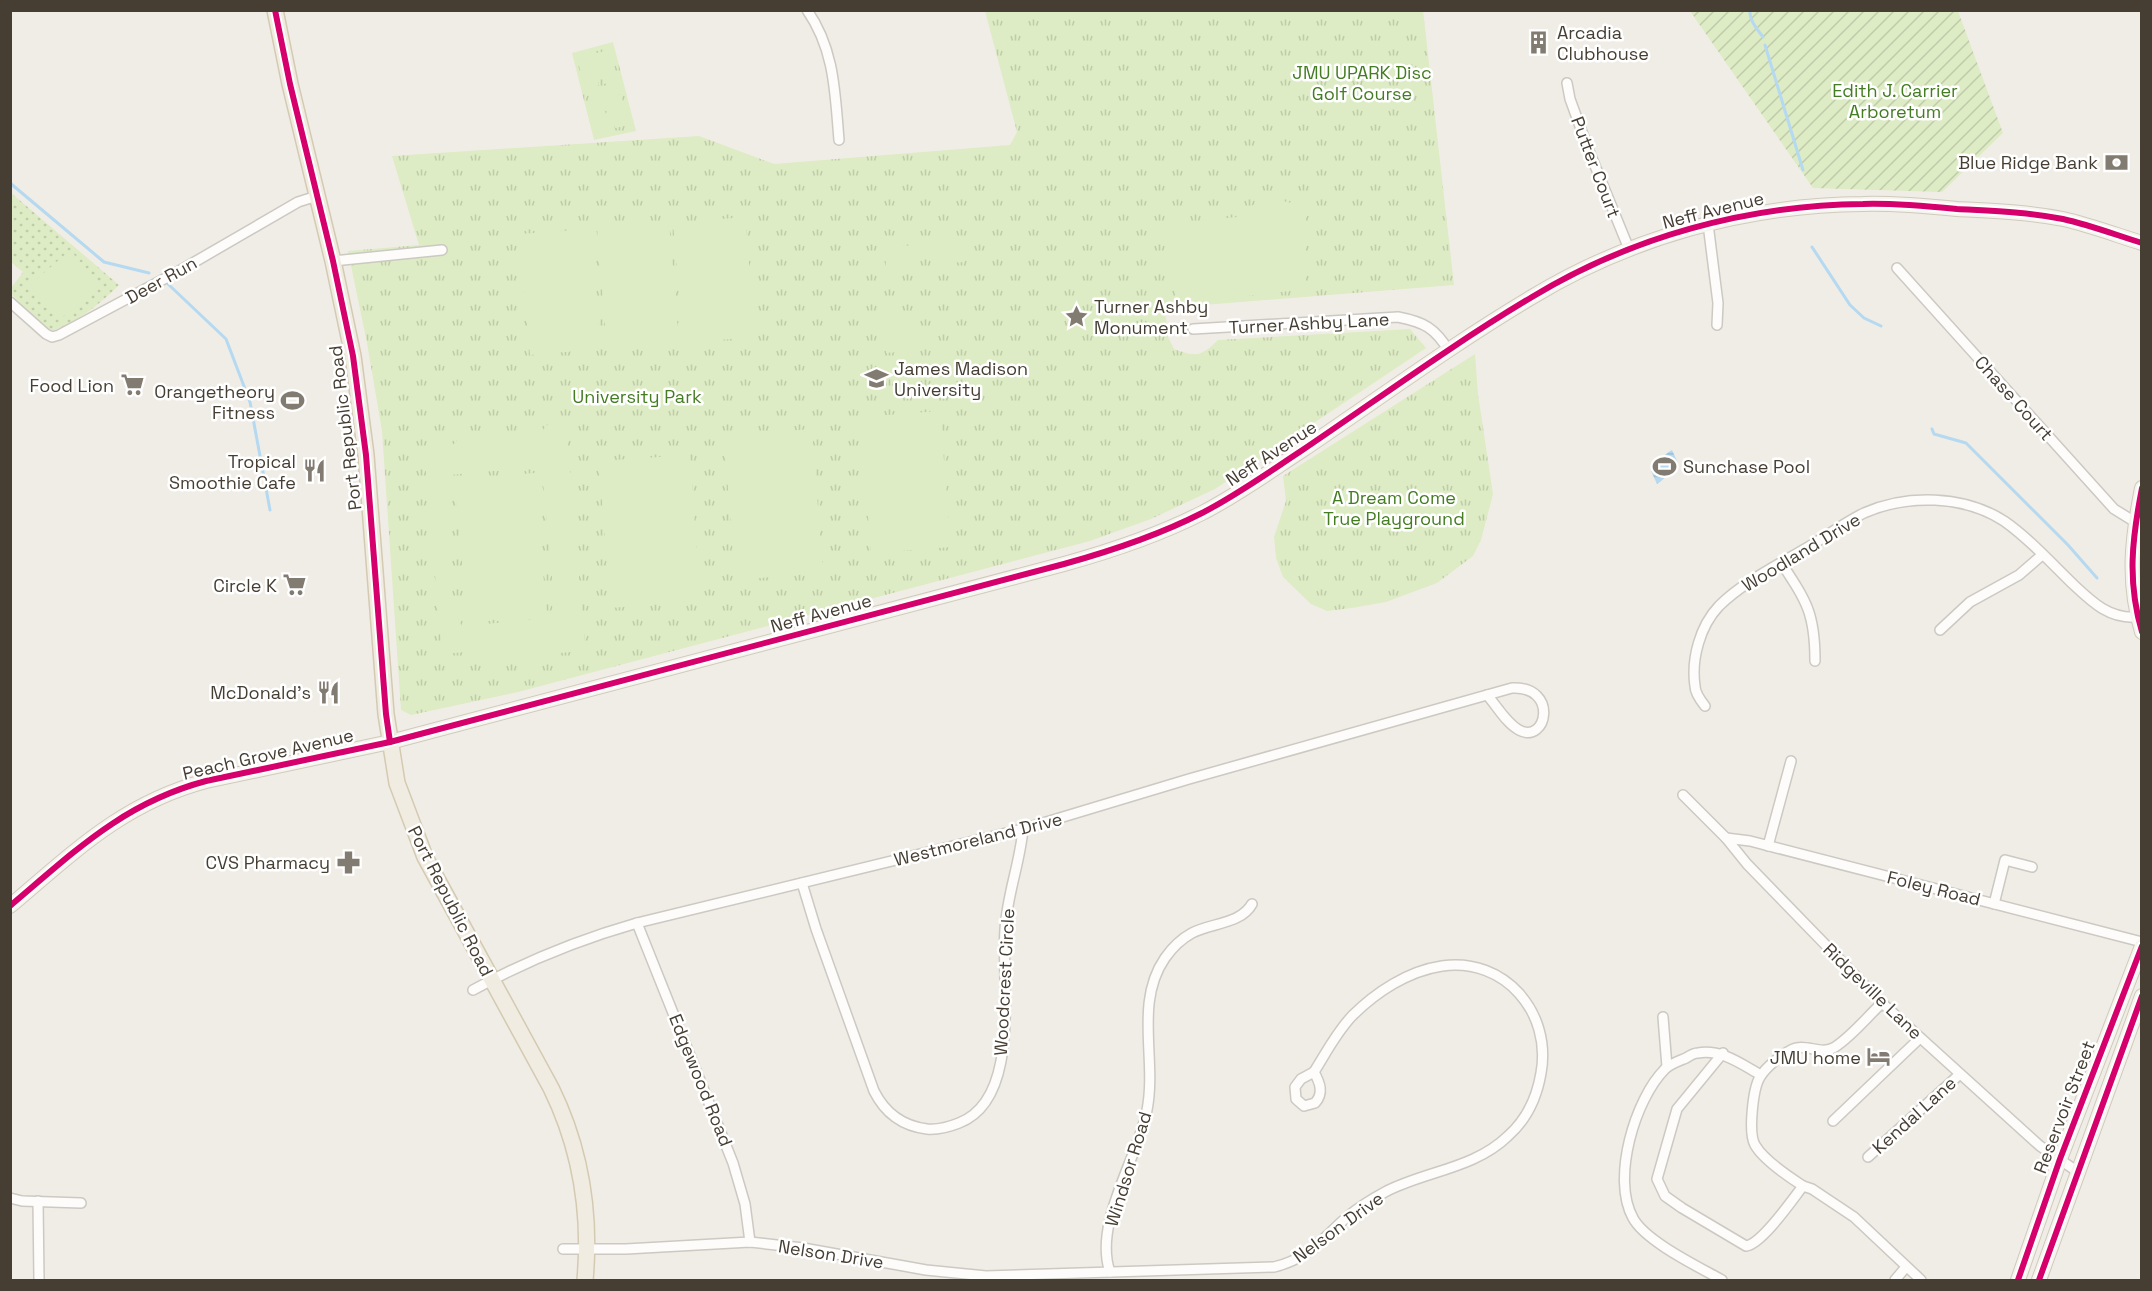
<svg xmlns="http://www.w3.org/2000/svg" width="2152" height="1291" font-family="'Space Grotesk',sans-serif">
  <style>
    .grass { fill: url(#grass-dots) }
    .park { fill: url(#park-tufts) }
    .garden { fill: url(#garden-furrows) }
    .pitch { fill: #ddecc4; fill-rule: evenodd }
    .water { fill: url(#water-rules) }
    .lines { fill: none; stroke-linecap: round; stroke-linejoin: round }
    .stream { stroke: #b4d9f1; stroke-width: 3 }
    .minor-casing { stroke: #ccc9c2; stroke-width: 12 }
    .secondary-casing { stroke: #d0cabd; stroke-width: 16 }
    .primary-casing { stroke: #d4cab2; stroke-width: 18 }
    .minor { stroke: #fdfcfb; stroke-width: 9 }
    .secondary { stroke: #f6f4ee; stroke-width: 14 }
    .primary { stroke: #f1ece2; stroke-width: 15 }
    .cycleway-casing { stroke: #fff; stroke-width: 10 }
    .cycleway { stroke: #d6006c; stroke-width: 6 }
    .labels { text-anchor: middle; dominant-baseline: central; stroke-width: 5; stroke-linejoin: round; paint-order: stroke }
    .poi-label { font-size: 18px; fill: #463e33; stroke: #fff; text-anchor: end }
    .park-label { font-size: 18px; fill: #447c22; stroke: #fff }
    .street-label { font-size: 18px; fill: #463e33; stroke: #fff }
  </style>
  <defs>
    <pattern id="grass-dots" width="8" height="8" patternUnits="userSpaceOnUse" patternTransform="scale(1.5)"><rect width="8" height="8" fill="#ddecc4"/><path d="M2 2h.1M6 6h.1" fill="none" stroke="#bfcba9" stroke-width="1.8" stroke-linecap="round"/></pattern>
    <pattern id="park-tufts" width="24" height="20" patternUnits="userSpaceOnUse" patternTransform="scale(1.5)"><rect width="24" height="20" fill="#ddecc4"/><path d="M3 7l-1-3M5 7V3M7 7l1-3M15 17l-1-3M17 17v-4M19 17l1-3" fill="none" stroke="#bfcba9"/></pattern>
    <pattern id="garden-furrows" width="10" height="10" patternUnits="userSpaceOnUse" patternTransform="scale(1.5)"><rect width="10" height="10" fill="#ddecc4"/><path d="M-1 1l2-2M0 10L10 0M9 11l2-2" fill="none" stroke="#bfcba9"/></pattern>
    <pattern id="water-rules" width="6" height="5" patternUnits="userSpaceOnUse" patternTransform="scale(1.5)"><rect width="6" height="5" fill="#b4d9f1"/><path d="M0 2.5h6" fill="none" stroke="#9cbbcf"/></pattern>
  </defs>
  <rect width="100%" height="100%" fill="#f0ede6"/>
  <path class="grass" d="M10,192l109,93c-21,21 -42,37 -70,47l-38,-38v-6l12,-16 -12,-10z"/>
  <g class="park">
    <path d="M1423,10l31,275 -289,23 3,29 6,12c22,8 27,8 44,-9l192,-11 16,19 -211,141 -64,30 -61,22 -572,151 -107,23 -10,-5 -19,-279 -15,-88 -19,-92 71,-6 -27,-89 307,-20 75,28 236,-19 7,-13 -32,-121z"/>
    <path d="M613,42l23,89 -42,9 -22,-87z"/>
    <path d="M1475,354l3,40 15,100 -12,46 -8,16 -36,27 -51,19 -34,6 -25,3 -16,-7 -28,-27 -7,-19 -2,-21 12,-36 -3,-25z"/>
  </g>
  <path class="garden" d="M1690,11h268l45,122 -61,59 -129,-4z"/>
  <g class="pitch">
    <path d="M610,50l8,30 -14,4 -8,-31z"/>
    <path d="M591,55l8,30 -14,4 -8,-31z"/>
    <path d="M621,94l8,31 -14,3 -8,-30z"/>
    <path d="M602,99l8,31 -14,3 -8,-30z"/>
    <path d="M1264,197l42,9v83l-127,15 -12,-31 -2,-45 22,-6 50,-5z"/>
    <path d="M745,217l10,120 -72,6 -10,-120z"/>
    <path d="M669,222l10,121 -72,6 -10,-121z"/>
    <path d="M591,229l10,120 -71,6 -11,-121z"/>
    <path d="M963,241l1,21 -33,2 -2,-20z"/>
    <path d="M918,245l2,21 -34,2 -1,-21z"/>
    <path d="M70,250l30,34 -41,36 -30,-34z"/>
    <path d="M919,314l3,36 -36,3 -3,-36z"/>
    <path d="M940,411l11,136 -80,6 -11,-136z"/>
    <path d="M563,422l3,3 19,222 -3,4 -45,4 -16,7 -22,2 -18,-3 -16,-9 -23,2 -18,-204 24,-1 9,-8 -5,-13 7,-3 5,12c26,-10 50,-3 77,-5l8,-9zM536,467l5,10 3,13 10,109 -4,19 -88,8 -7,-12 -3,-12 -7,-119 4,-8z"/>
    <path d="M812,429l11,144 -88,7 -11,-144z"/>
    <path d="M690,455l10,146 -90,7 -11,-147z"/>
    <path d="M534,473l13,142 -79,7 -14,-142z"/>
  </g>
  <path class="water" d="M1672,450l6,13c-9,5 -9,14 -21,21l-6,-13c9,-6 11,-16 21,-21z"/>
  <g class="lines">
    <g class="stream">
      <path d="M1750,10c-1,10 7,19 13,27"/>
      <path d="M1765,45l38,125"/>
      <path d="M10,183l94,79 45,11"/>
      <path d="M1812,247l38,58 14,13 17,8"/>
      <path d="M168,284l58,55 24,63 20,108"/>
      <path d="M1932,429l2,5 32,9 102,102 29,33"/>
    </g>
    <defs>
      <g id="minor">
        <path d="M807,10c28,40 28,84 32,130"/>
        <path d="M1567,83l3,16 19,52 40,98"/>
        <path d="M1708,224l10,79 -1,22"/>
        <path d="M333,261l109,-11"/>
        <path d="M1897,268l217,241 21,13"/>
        <path d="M10,302l36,32 6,3 7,-2 120,-64 119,-69 19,-6"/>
        <path d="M1193,329l205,-12c26,5 37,11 51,34"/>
        <path d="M1782,564c25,38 33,50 33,97"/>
        <path d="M1940,630l30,-28 49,-27 23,-20"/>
        <path d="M1512,688c47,-2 35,57 7,42 -13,-7 -22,-24 -32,-35z"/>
        <path d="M1705,706c-4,-5 -10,-13 -10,-20 -4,-27 5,-60 24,-80 26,-26 67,-45 99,-65 15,-10 30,-20 46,-28 43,-19 100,-18 140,8 26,18 48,43 71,65 18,17 35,33 62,31"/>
        <path d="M1683,795l43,43 21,26 135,139 158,143 38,26"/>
        <path d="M1726,838l24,3 392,101"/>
        <path d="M1768,846l23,-85"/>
        <path d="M802,883l14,46 58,162c11,22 28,35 53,38 11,1 22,-2 32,-6 63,-24 42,-141 46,-194 2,-34 15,-66 18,-100"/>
        <path d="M1994,904l11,-44 27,7"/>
        <path d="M637,923l96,240 12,41 5,38"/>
        <path d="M473,990c51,-28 108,-51 164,-67l386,-94 166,-50 298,-84"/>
        <path d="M1663,1017l4,50"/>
        <path d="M1723,1053l-46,56 -20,70 8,17 17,12 64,38c16,-2 46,-46 57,-60 -14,-9 -40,-27 -48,-41 -7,-12 -2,-57 5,-68 6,-10 21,-22 31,-27 14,-8 30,6 44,-3 18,-12 32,-30 47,-44"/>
        <path d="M1314,1072c6,11 10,21 1,31l-11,3 -8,-7 -1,-12 6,-8z"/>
        <path d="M1833,1121l87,-83"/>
        <path d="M1868,1157l92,-83"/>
        <path d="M1803,1186l9,3 42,28 67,63"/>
        <path d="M10,1198l12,3 59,2"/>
        <path d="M38,1201l1,79"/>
        <path d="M563,1249h63l124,-7 53,6 123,22 60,6 288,-9c34,-8 48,-28 73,-50 12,-10 25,-18 38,-25 40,-21 89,-23 123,-56 18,-16 29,-39 33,-63 11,-60 -36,-116 -99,-107 -34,5 -66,26 -90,50 -16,17 -26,37 -38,56"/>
        <path d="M1110,1272c-17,-49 28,-114 37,-162 10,-51 -13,-107 18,-152 7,-10 16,-19 27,-25 19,-10 49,-9 60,-29"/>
        <path d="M1722,1280c-23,-13 -77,-39 -89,-62 -22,-39 2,-119 32,-149 5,-5 14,-8 21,-11 3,-2 8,-5 12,-5 24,-4 43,11 63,22"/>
        <path d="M1895,1280l11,-13"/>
      </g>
      <g id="secondary">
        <path d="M2142,488c-10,51 -15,93 0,144"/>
        <path d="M10,906c64,-54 113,-103 196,-125l184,-39 674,-178c47,-13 93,-28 138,-51 35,-18 67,-41 99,-62 77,-52 152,-107 231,-154 99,-60 215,-92 331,-93 31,-1 63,2 94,5 35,2 71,3 106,10 27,6 53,16 79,24"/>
        <path d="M2018,1280l42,-121 82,-213"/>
        <path d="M2039,1280l103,-284"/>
      </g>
      <path id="primary" d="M275,10l15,74 43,177 20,95 13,99 20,259 11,69 28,74 126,231c30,61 40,125 34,192"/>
    </defs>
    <use href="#minor" class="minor-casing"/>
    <use href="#secondary" class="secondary-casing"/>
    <use href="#primary" class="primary-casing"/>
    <use href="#minor" class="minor"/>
    <use href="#secondary" class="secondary"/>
    <use href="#primary" class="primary"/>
    <defs>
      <g id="cycleway">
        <path d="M275,10l15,74 43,177 20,95 13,99 20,259 4,28"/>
        <path d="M2142,488c-10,51 -15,93 0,144"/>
        <path d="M10,906c64,-54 113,-103 196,-125l184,-39 674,-178c47,-13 93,-28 138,-51 35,-18 67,-41 99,-62 77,-52 152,-107 231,-154 99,-60 215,-92 331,-93 31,-1 63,2 94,5 35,2 71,3 106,10 27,6 53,16 79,24"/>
        <path d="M2018,1280l42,-121 82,-213"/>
        <path d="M2039,1280l103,-284"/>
      </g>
    </defs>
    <use href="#cycleway" class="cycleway-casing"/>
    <use href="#cycleway" class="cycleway"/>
  </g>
  <defs>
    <symbol id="building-bare" viewBox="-9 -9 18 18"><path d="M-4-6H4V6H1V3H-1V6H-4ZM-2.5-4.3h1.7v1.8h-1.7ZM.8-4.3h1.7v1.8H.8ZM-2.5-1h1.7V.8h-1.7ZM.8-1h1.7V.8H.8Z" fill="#827b72" stroke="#fff" stroke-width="2.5" paint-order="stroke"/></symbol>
    <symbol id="bank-bare" viewBox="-9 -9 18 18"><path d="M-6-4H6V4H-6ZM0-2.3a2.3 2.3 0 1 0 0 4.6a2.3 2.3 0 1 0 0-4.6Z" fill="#827b72" stroke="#fff" stroke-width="2.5" paint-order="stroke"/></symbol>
    <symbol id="sight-bare" viewBox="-9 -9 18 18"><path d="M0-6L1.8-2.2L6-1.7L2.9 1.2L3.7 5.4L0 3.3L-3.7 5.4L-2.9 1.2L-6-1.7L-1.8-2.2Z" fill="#827b72" stroke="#fff" stroke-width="2.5" paint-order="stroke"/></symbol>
    <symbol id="university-bare" viewBox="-9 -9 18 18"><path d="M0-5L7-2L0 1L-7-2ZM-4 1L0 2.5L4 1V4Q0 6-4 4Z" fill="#827b72" stroke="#fff" stroke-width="2.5" paint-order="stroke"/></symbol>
    <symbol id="supermarket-bare" viewBox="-9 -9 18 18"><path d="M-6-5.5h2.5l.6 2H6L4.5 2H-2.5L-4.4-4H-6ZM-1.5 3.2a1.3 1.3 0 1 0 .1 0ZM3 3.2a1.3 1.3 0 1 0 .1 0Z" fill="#827b72" stroke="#fff" stroke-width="2.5" paint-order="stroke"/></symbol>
    <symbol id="stadium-bare" viewBox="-9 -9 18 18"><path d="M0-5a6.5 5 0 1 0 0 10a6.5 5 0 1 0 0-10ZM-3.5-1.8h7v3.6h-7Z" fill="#827b72" stroke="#fff" stroke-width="2.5" paint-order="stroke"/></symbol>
    <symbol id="restaurant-bare" viewBox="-9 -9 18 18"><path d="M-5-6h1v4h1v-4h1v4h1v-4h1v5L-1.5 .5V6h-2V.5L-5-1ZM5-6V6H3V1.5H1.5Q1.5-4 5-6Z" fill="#827b72" stroke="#fff" stroke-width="2.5" paint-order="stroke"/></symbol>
    <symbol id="pharmacy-bare" viewBox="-9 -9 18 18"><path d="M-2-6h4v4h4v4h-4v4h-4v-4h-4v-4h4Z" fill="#827b72" stroke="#fff" stroke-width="2.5" paint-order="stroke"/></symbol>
    <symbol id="hotel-bare" viewBox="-9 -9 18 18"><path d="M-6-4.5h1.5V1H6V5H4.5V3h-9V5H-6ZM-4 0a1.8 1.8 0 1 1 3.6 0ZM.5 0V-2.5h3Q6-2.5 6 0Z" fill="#827b72" stroke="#fff" stroke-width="2.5" paint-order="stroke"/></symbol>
  </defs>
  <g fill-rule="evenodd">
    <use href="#building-bare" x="1522" y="26" width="33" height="33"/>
    <use href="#bank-bare" x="2100" y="146" width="33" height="33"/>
    <use href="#sight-bare" x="1060" y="300" width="33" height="33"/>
    <use href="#university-bare" x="860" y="362" width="33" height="33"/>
    <use href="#supermarket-bare" x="116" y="368" width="33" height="33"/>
    <use href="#stadium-bare" x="276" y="384" width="33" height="33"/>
    <use href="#stadium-bare" x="1648" y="450" width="33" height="33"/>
    <use href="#restaurant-bare" x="298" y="454" width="33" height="33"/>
    <use href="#supermarket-bare" x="278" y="568" width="33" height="33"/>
    <use href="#restaurant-bare" x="312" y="676" width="33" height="33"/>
    <use href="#pharmacy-bare" x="332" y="846" width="33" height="33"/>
    <use href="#hotel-bare" x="1862" y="1040" width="33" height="33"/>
  </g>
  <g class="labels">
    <g class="poi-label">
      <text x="1557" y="32" text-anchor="start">Arcadia<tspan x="1557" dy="21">Clubhouse</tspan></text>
      <text x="2098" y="162">Blue Ridge Bank</text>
      <text x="1094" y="306" text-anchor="start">Turner Ashby<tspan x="1094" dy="21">Monument</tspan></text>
      <text x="894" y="368" text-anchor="start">James Madison<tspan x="894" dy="21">University</tspan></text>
      <text x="114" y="385">Food Lion</text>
      <text x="275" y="391">Orangetheory<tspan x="275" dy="21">Fitness</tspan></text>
      <text x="296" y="461">Tropical<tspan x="296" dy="21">Smoothie Cafe</tspan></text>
      <text x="1683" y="466" text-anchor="start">Sunchase Pool</text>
      <text x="277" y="585">Circle K</text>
      <text x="311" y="692">McDonald's</text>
      <text x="330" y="862">CVS Pharmacy</text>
      <text x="1861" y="1057">JMU home</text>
    </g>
    <g class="park-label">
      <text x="1362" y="72">JMU UPARK Disc<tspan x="1362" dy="21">Golf Course</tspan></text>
      <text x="1895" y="90">Edith J. Carrier<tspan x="1895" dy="21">Arboretum</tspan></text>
      <text x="637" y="396">University Park</text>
      <text x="1394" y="497">A Dream Come<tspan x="1394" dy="21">True Playground</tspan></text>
    </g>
    <g class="street-label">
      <text transform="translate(1596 167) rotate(69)">Putter Court</text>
      <text transform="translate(1713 210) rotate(-14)">Neff Avenue</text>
      <text transform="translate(161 280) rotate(-29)">Deer Run</text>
      <text transform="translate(1309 323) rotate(-3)">Turner Ashby Lane</text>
      <text transform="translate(2014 398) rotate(48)">Chase Court</text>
      <text transform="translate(345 428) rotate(-97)">Port Republic Road</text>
      <text transform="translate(1271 453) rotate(-33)">Neff Avenue</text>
      <text transform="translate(1801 552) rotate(-31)">Woodland Drive</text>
      <text transform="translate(821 613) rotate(-15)">Neff Avenue</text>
      <text transform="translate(268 754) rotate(-13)">Peach Grove Avenue</text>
      <text transform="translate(978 839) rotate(-14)">Westmoreland Drive</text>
      <text transform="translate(1934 888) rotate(14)">Foley Road</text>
      <text transform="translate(451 901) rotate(63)">Port Republic Road</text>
      <text transform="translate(1004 982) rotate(-87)">Woodcrest Circle</text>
      <text transform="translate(1873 991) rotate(44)">Ridgeville Lane</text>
      <text transform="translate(701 1080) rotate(68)">Edgewood Road</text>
      <text transform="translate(2064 1107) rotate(-69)">Reservoir Street</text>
      <text transform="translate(1914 1115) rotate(-42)">Kendal Lane</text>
      <text transform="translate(1128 1169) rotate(-73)">Windsor Road</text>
      <text transform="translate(1338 1227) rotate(-36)">Nelson Drive</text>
      <text transform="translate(831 1254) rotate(9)">Nelson Drive</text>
    </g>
  </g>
  <rect width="2152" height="1291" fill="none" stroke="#463e33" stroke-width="24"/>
</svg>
